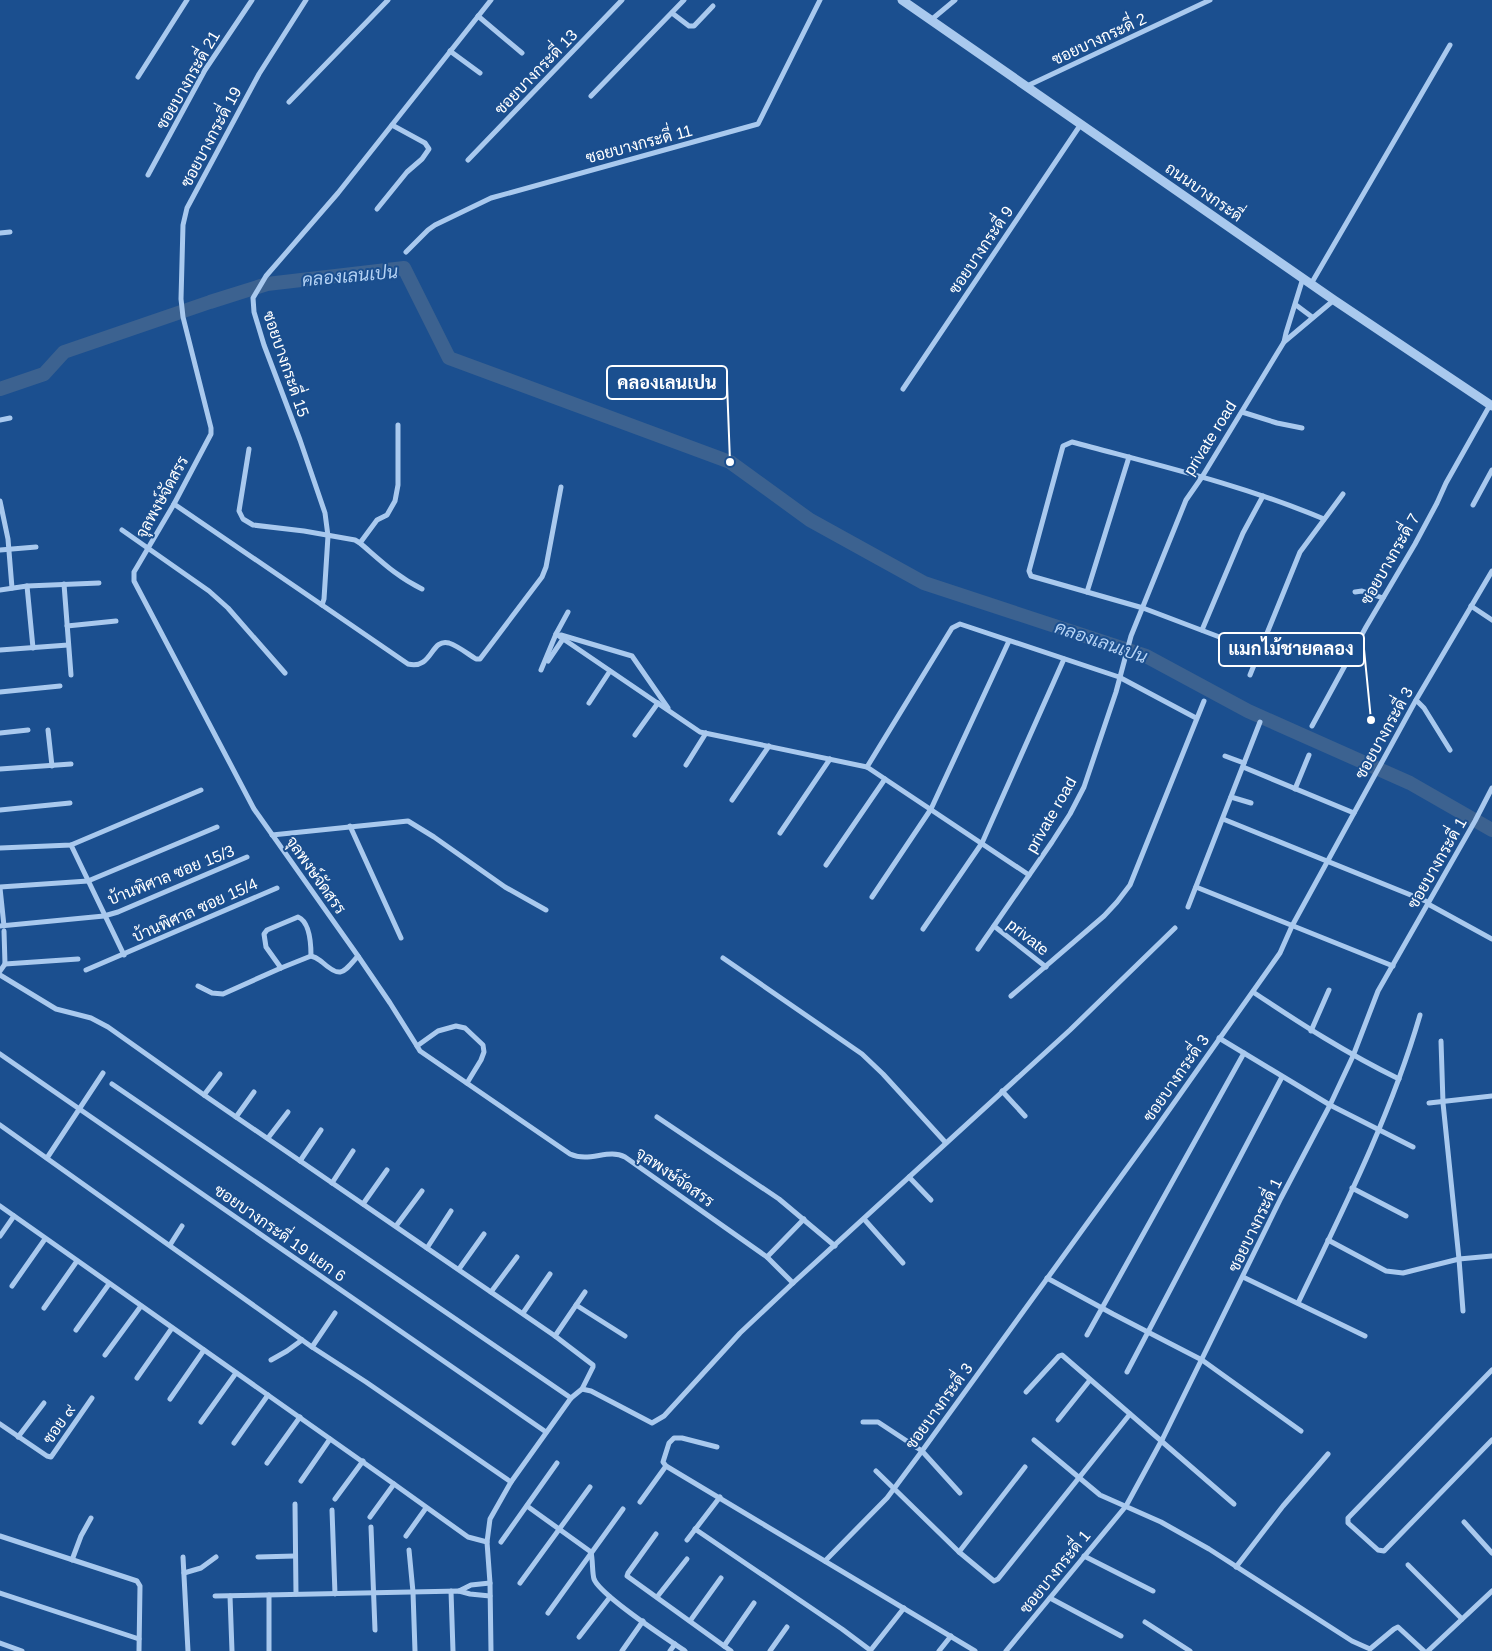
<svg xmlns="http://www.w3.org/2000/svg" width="1492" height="1651" font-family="Arial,Sarabun,sans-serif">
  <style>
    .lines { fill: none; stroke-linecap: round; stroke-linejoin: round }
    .river { stroke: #3c6290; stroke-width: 14 }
    .minor { stroke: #a9c9ee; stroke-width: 5 }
    .tertiary { stroke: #a9c9ee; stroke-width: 9 }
    .labels { text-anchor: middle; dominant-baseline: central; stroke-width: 4; stroke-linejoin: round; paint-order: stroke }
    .street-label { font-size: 16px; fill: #fff; stroke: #1b4f8f }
    .water-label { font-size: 18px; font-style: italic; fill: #b5d3f5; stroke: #1b4f8f }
    .leader { fill: none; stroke: #fff; stroke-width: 2 }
    .callout-dot { fill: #fff; stroke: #1b4f8f; stroke-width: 2 }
    .callout { fill: #1b4f8f; stroke: #fff; stroke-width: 2 }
    .callout-label { font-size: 18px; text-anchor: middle; font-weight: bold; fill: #fff }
  </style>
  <rect width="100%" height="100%" fill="#1b4f8f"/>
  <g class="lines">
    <path class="river" d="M0,389l44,-15 20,-22 146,-50 57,-18 137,-16 45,90 281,104 80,58 114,63 222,73 102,55 162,72 82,47"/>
    <g class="minor">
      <path d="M306,0l-47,74 -72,134 -4,17 -2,74 2,18 28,111v6l-37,70 -37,63 -3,5v9l120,228 104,147 32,47 27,43 3,5 150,103c20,9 38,-6 55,3l142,100 26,26"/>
      <path d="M672,13l17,13h5l19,-20"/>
      <path d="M478,16l44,37"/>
      <path d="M931,20l24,-20"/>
      <path d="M450,51l30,22"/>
      <path d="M138,77l49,-77"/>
      <path d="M1027,86l183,-86"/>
      <path d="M591,96l93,-96"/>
      <path d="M289,102l99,-102"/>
      <path d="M468,160l154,-160"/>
      <path d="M148,175l57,-105 47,-70"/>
      <path d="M377,209l30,-37 15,-13 7,-10 -4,-6 -33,-18"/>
      <path d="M0,233l10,-1"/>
      <path d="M406,252l22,-22 7,-5 56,-27 267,-74 62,-124"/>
      <path d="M1311,284l139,-239"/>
      <path d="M1296,305l16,12"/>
      <path d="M1284,342l2,-9 17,-55"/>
      <path d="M903,389l178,-265"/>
      <path d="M1242,412l35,11 25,5"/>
      <path d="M0,420l10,-2"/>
      <path d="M249,449l-10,62 4,8 10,6 51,6 51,9 5,3c21,18 37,34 62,46"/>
      <path d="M0,501l8,38 4,49"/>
      <path d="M174,504l148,101 2,-6 4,-63 -3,-23 -25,-73 -36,-95 -10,-33 -1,-14 13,-22 72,-83 153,-193"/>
      <path d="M1473,505l19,-35"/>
      <path d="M122,530l87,61 19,17 57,65"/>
      <path d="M360,543l17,-23 10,-5 8,-14 3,-16v-60"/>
      <path d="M0,550l36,-3"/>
      <path d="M64,584l7,91"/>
      <path d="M27,586l6,62"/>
      <path d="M0,590l27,-4 72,-3"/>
      <path d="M1087,592l42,-135"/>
      <path d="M1355,592l7,-1 21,7"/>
      <path d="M322,605l86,59c25,6 22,-26 41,-21 9,3 19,11 27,16h4l62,-82 4,-10 15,-80"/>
      <path d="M1471,606l21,14"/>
      <path d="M67,626l49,-5"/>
      <path d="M1202,630l41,-97 20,-37"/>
      <path d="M556,634l144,98 167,35 162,108"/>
      <path d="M561,635l71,21 36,52"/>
      <path d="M0,650l68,-5"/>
      <path d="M1259,652l-116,-44 -112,-32 -2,-5 34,-125 9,-4c85,23 171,43 252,77"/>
      <path d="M548,661l15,-22"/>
      <path d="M541,670l15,-36 12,-22"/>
      <path d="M1250,675l50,-123 43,-58"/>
      <path d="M0,692l60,-6"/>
      <path d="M1416,700l8,8 26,42"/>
      <path d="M589,703l21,-32"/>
      <path d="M1312,726l54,-99 49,-83 22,-41 9,-20 44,-78"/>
      <path d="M48,730l4,36"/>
      <path d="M0,733l28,-3"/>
      <path d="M635,735l23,-32"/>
      <path d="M1225,756l19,7"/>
      <path d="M686,765l20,-32"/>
      <path d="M867,767l85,-139 8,-4 159,53 77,41"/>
      <path d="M1243,767l111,46"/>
      <path d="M0,769l71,-5"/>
      <path d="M1295,789l14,-34"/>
      <path d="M1231,797l20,6"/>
      <path d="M732,800l37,-54"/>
      <path d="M0,810l70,-7"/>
      <path d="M1223,819l205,83"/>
      <path d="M350,826l51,112"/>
      <path d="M780,833l50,-74"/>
      <path d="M272,835l136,-14 26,16 71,50 41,23"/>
      <path d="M71,845l53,110"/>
      <path d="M0,848l71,-3 130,-55"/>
      <path d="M826,865l59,-86"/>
      <path d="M0,887l88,-6 129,-54"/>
      <path d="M1196,887l197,79"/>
      <path d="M0,888l4,38"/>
      <path d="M872,897l59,-88 78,-168"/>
      <path d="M1428,904l64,35"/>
      <path d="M1188,907l72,-185"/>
      <path d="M0,926l104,-10 14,-4 129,-55"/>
      <path d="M994,926l52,41"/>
      <path d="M923,929l59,-86 82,-184"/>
      <path d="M978,949l74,-107 18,-28 14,-27 32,-95 15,-56 55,-136 16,-23 82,-135 50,-42"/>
      <path d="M723,958l139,96 21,20 63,69"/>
      <path d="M5,964l73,-5"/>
      <path d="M281,968l-15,-21 -2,-13 3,-4 31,-13c12,5 13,27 13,39"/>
      <path d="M86,970l191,-82"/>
      <path d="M0,971l5,-7 -1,-33"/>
      <path d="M0,975l56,34 35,9 17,9 96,68 351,241 38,29v2l-11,22 -11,9 -60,84 -21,37 -3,23 3,41 1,68"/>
      <path d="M198,986l14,7 11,1 58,-26 30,-12c5,1 7,3 11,6 19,17 21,11 36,-6"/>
      <path d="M1253,992c48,32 93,61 146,87"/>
      <path d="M1011,996l93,-80 13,-14 13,-17 74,-184"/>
      <path d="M1311,1031l18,-41"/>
      <path d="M1219,1038l111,67 83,42"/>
      <path d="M1441,1041l2,62 16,156 4,52"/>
      <path d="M417,1046l21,-15 18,-5 9,2 18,17 1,7 -3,8 -14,23"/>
      <path d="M0,1054c182,127 364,253 546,378"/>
      <path d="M112,1084l459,314"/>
      <path d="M1002,1091l23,25"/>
      <path d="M204,1095l16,-21"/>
      <path d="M1429,1103l63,-7"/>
      <path d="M236,1117l18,-25"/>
      <path d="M657,1117l122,82 56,47"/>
      <path d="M0,1125l312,222 54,35 145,100"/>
      <path d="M268,1138l20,-26"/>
      <path d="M47,1158l56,-85"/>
      <path d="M300,1161l21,-31"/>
      <path d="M909,1177l22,23"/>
      <path d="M332,1183l21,-32"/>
      <path d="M1352,1188l54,28"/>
      <path d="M363,1204l24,-34"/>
      <path d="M0,1206l394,278 74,53 19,5"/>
      <path d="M864,1219l39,44"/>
      <path d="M396,1226l26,-35"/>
      <path d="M0,1236l14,-20"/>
      <path d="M1328,1240l58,31 17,2 56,-14 33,-3"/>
      <path d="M170,1245l12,-19"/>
      <path d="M427,1248l24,-37"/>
      <path d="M767,1257l37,-38"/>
      <path d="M459,1269l25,-35"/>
      <path d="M1243,1277l122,59"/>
      <path d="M1047,1278l66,36 89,46 99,71"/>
      <path d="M12,1286l33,-47"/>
      <path d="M491,1292l26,-35"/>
      <path d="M1298,1303c45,-93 93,-188 122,-288"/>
      <path d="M576,1305l49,31"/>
      <path d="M44,1308l33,-47"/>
      <path d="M523,1313l27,-39"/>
      <path d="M76,1330l33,-46"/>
      <path d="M1087,1335l157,-282"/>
      <path d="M555,1336l30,-44"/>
      <path d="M312,1347l23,-34"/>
      <path d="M105,1355l36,-49"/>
      <path d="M271,1360l16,-9 15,-11"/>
      <path d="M1492,1370l-144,148v5l30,27 6,1 108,-111"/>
      <path d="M1127,1372l155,-295"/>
      <path d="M137,1378l35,-50"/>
      <path d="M582,1389l9,2 61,32 12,-7 76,-83 53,-50 277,-253 105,-102"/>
      <path d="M1026,1392l33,-36 3,-1 172,149"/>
      <path d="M170,1399l34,-49"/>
      <path d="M1058,1420l32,-40"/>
      <path d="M201,1422l35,-49"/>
      <path d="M863,1422h15l44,29 38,42"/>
      <path d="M0,1424l47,32 4,1 41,-59"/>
      <path d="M18,1437l26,-34"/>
      <path d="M1034,1440l66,55 61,27 48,27 143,92 18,8 24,-20 4,-2 26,24"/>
      <path d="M234,1443l34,-48"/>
      <path d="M717,1447l-35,-9h-8l-5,5 -6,19 3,4 309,185"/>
      <path d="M267,1463l33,-46"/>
      <path d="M876,1471l83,81 35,29 4,-2 132,-165"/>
      <path d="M301,1481l29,-42"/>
      <path d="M335,1499l28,-38"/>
      <path d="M640,1502l26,-36"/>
      <path d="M295,1504l1,90"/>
      <path d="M527,1506l64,46c2,9 1,20 3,27 6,16 73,60 91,72"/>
      <path d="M332,1510l3,84"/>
      <path d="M370,1517l24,-33"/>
      <path d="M1464,1522l28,31"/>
      <path d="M371,1527l4,103"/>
      <path d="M695,1529l147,100 28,21"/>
      <path d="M656,1534l-28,39 -1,3 104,75"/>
      <path d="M0,1536l137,45 3,5 -1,65"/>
      <path d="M406,1536l20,-28"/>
      <path d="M687,1540l33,-43"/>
      <path d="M501,1542l56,-79"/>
      <path d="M409,1550l4,42 2,59"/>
      <path d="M959,1552l66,-85"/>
      <path d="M1084,1556l69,35"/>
      <path d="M183,1557l5,94"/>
      <path d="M258,1557l37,-1"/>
      <path d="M72,1560l9,-24 10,-18"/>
      <path d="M825,1561l62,-63 35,-47 235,-324 123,-174 12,-27 124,-226 76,-129"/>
      <path d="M1408,1565l54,54"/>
      <path d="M1236,1567l47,-61 45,-52"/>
      <path d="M184,1573l17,-5 15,-11"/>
      <path d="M520,1583l70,-96"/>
      <path d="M451,1591l2,60"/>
      <path d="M459,1591l12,-6 19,-2"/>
      <path d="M0,1593l139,46"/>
      <path d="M269,1595v56"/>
      <path d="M215,1596l244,-5 11,3 20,2"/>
      <path d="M230,1596l2,55"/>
      <path d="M657,1597l30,-38"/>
      <path d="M1050,1598l71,38"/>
      <path d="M548,1613l75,-104"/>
      <path d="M690,1621l31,-43"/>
      <path d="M1145,1622l45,29"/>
      <path d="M579,1637l31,-40"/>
      <path d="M0,1643l22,8"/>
      <path d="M724,1646l30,-43"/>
      <path d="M622,1651l21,-30"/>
      <path d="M670,1651l5,-7"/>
      <path d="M770,1651l17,-24"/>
      <path d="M870,1651l34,-43"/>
      <path d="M939,1651l12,-15"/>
      <path d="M1006,1651l120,-145 37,-68 118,-240 49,-93 23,-49 25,-65 97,-170 17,-33"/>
      <path d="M1428,1651l64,-60"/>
    </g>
    <path class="tertiary" d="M902,0l432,300 158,106"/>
  </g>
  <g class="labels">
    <g class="street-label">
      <text transform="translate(1099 39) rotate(-25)">ซอยบางกระดี่ 2</text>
      <text transform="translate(536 72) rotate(-46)">ซอยบางกระดี่ 13</text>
      <text transform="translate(188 80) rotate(-60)">ซอยบางกระดี่ 21</text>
      <text transform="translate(211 137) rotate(-62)">ซอยบางกระดี่ 19</text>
      <text transform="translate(639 144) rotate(-15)">ซอยบางกระดี่ 11</text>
      <text transform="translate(1204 192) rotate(35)">ถนนบางกระดี่</text>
      <text transform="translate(981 250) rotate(-56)">ซอยบางกระดี่ 9</text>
      <text transform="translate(286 364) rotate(71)">ซอยบางกระดี่ 15</text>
      <text transform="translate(1210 438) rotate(-58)">private road</text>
      <text transform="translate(162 497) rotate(-61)">จุลพงษ์จัดสรร</text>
      <text transform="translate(1390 559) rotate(-60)">ซอยบางกระดี่ 7</text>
      <text transform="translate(1384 733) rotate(-61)">ซอยบางกระดี่ 3</text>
      <text transform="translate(1051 815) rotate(-60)">private road</text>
      <text transform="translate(1437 863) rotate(-60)">ซอยบางกระดี่ 1</text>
      <text transform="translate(171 875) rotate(-22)">บ้านพิศาล ซอย 15/3</text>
      <text transform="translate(316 875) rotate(55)">จุลพงษ์จัดสรร</text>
      <text transform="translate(195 910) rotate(-24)">บ้านพิศาล ซอย 15/4</text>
      <text transform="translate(1028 937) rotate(38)">private</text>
      <text transform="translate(1176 1078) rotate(-55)">ซอยบางกระดี่ 3</text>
      <text transform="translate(675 1177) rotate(35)">จุลพงษ์จัดสรร</text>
      <text transform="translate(1255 1225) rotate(-64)">ซอยบางกระดี่ 1</text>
      <text transform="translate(280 1233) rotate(35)">ซอยบางกระดี่ 19 แยก 6</text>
      <text transform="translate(939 1406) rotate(-54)">ซอยบางกระดี่ 3</text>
      <text transform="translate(59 1424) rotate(-55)">ซอย ๙</text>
      <text transform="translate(1055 1572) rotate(-51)">ซอยบางกระดี่ 1</text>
    </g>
    <g class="water-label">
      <text transform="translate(350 276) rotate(-5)">คลองเลนเปน</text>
      <text transform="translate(1101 642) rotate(19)">คลองเลนเปน</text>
    </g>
  </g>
  <path class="leader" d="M730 462L727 383M1371 720L1364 649"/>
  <g class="callout-dot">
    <circle cx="730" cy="462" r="5"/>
    <circle cx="1371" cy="720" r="5"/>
  </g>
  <g class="callout">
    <rect x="607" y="366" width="120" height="33" rx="5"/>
    <rect x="1219" y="633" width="145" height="33" rx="5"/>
  </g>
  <g class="callout-label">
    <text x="667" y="389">คลองเลนเปน</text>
    <text x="1291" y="655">แมกไม้ชายคลอง</text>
  </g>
</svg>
